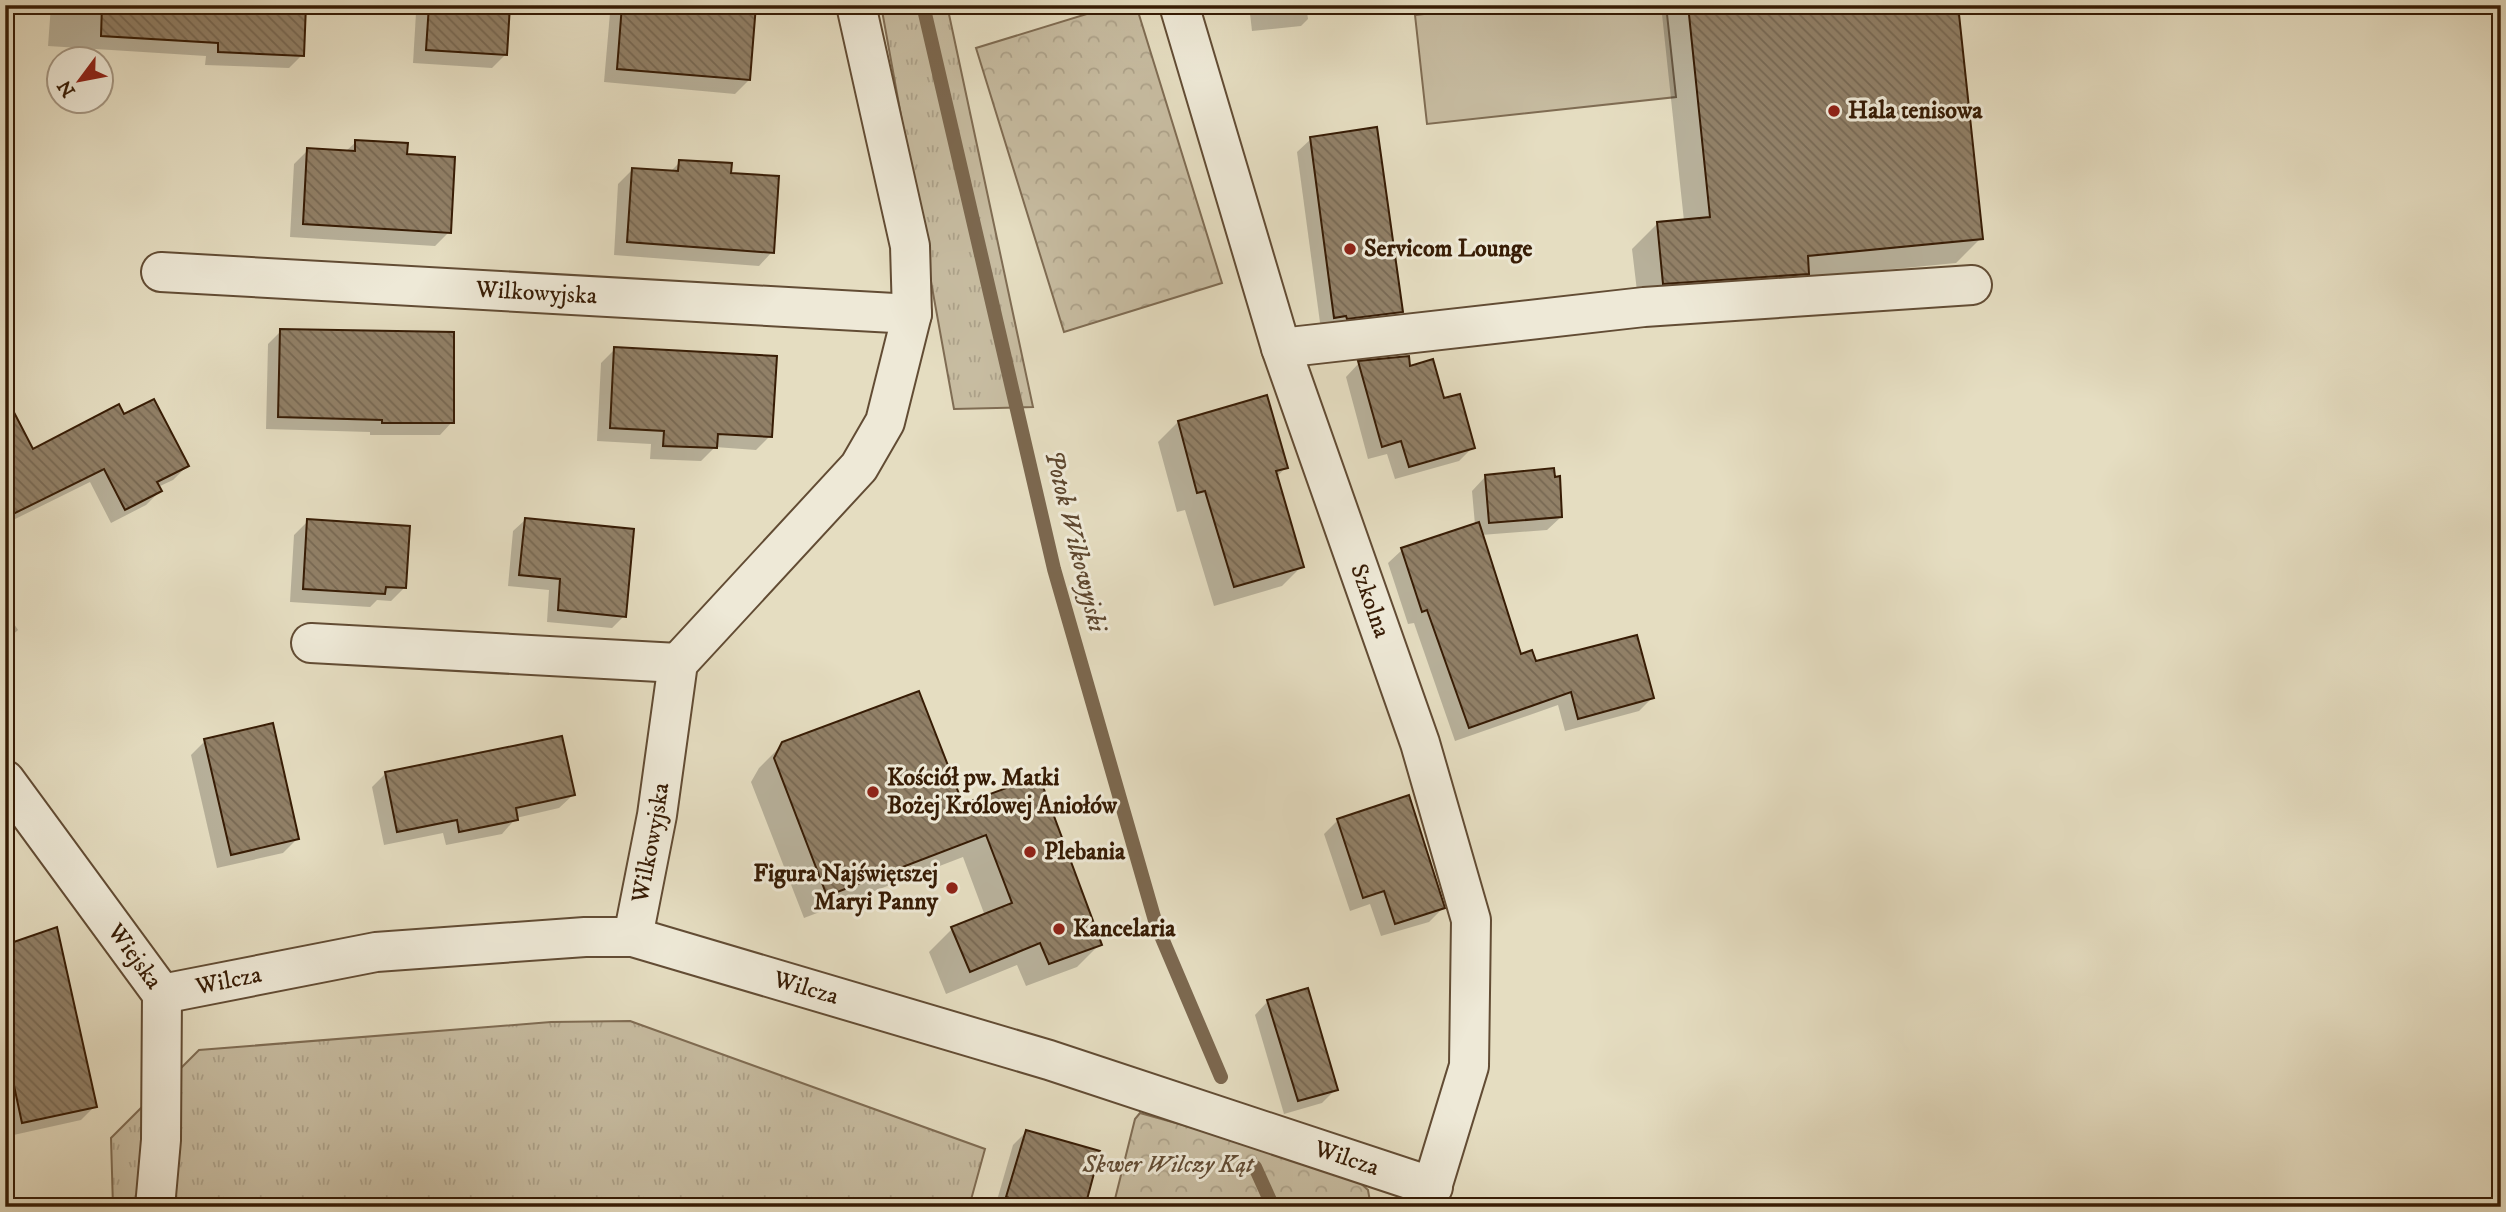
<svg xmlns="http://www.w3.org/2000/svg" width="2506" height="1212" font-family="'IM FELL DW Pica',serif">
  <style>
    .grass { fill: url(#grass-tufts); stroke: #7f6c53; stroke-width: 2 }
    .park { fill: url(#park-crowns); stroke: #7f6c53; stroke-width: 2 }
    .pitch { fill: #c7bca1; stroke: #7f6c53; stroke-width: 2 }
    .shadow { fill: #0003 }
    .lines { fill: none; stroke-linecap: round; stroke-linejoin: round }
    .stream { stroke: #7c684f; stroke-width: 14 }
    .building { fill: url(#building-back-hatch); stroke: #371c05; stroke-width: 2 }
    .street-casing { stroke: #624c34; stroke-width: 42 }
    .street { stroke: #eee9d7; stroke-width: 38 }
    .poi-dot { fill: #8f2418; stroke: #eee9d7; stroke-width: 2.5 }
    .labels { text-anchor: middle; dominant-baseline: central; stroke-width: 6; stroke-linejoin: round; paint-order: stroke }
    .poi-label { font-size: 24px; font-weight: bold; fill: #371c05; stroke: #eee9d7; text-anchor: start }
    .street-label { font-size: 24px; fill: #371c05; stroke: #eee9d7 }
    .park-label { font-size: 24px; font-style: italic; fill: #624c34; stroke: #eee9d7 }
    .water-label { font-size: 26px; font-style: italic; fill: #5f4830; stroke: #eee9d7 }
  </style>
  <defs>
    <pattern id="grass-tufts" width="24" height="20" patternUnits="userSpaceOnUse" patternTransform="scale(1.75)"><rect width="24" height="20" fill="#c7bca1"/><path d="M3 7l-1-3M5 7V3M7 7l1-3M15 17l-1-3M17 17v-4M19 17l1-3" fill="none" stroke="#aca189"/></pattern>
    <pattern id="park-crowns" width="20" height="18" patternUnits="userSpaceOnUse" patternTransform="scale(1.75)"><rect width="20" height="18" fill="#c7bca1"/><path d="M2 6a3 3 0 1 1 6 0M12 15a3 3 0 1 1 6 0" fill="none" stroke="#aca189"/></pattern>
    <pattern id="building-back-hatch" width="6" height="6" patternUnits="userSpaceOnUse" patternTransform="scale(1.75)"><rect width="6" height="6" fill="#918067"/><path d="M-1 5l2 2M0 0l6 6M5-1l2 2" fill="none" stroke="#776853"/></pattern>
  </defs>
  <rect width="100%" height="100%" fill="#e5ddc1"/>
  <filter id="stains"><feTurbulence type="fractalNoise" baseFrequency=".00286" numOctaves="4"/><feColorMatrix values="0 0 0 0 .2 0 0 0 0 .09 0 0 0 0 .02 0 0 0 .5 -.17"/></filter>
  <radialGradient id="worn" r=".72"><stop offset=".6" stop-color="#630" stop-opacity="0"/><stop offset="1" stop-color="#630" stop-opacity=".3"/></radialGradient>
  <g class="grass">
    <path d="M881,5h66l86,402 -79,2z"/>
    <path d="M630,1021l355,128 -16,58h-856l-2,-69 88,-88 352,-28z"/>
  </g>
  <g class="park">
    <path d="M1116,5h20l86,278 -158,49 -88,-284z"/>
    <path d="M1140,1113l207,58 21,19 3,17h-258l22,-88z"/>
  </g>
  <path class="pitch" d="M1504,5h162l10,92 -249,27 -12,-109z"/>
  <g class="shadow">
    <path d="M51,5h253l-2,50 -13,13 -84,-3 1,-9 -158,-10z"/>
    <path d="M424,5h84l-2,49 -14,14 -79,-5 3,-50z"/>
    <path d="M617,5h138l-6,75 -14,14 -131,-12 6,-69z"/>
    <path d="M1249,5h57l2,14 -7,7 -49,5z"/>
    <path d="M1373,5h94l-93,10z"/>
    <path d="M1661,5h295l25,233 -25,25 -154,15 -163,30 -7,-59 25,-25 27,-3z"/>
    <path d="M1311,139l90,173 -14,13 -66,5 -24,-178z"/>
    <path d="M356,142l49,14 44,76 -14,14 -145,-9 4,-73 14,-14 37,2z"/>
    <path d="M680,162l49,13 43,77 -13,14 -145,-11 4,-71 14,-14 37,3z"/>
    <path d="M281,331l171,91 -12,13h-70v-3l-104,-3 2,-85z"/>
    <path d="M615,349l155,87 -14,14 -41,-3 -14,14 -51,-2 1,-15 -54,-3 4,-78z"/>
    <path d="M1359,363l50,5 34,32 30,47 -14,14 -64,18 -8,-25 -19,5 -22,-82z"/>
    <path d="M123,417l64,49 -14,14 -15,7 2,4 -14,14 -35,18 -21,-41 -85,42v-95l27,23z"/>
    <path d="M1178,422l108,45 -10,11 26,88 -20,20 -68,20 -29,-96 -8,2 -19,-70z"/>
    <path d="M1485,477l76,40 -14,13 -66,5 39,121 15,8 117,34 -13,13 -74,20 -7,-26 -103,36 -41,-118 -6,1 -20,-61 14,-13 73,-25 -3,-34z"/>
    <path d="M525,520l99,96 -12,12 -65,-6 2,-32 -41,-4 5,-55z"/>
    <path d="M308,521l97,66 -14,14 -14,-1 -7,7 -80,-5 4,-67z"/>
    <path d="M5,610l13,20 -13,12z"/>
    <path d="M205,741l92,98 -14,14 -66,15 -26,-113z"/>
    <path d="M783,744l179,62 138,138 -23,23 -51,19 -9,-21 -71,29 -17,-42 23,-23 33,-13 -22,-59 -159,61 -53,-136 8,-14z"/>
    <path d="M386,773l187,22 -14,13 -43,10 -14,16 -56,11 -3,-12 -59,12 -12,-58z"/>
    <path d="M1338,820l105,88 -14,14 -48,14 -11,-32 -20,7 -26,-77z"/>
    <path d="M5,947l90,159 -14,14 -72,16 -4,-16z"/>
    <path d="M1268,1001l68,88 -14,14 -38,11 -29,-99z"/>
    <path d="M1027,1131l56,76h-88l18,-62z"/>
    <path d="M85,1198v9h-76l2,-2z"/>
  </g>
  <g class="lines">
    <g class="stream">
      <path d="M923,5l131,564 102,355 65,153"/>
      <path d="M1255,1167l18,40"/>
    </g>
  </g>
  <g class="building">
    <path d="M102,5h204l-2,51 -86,-4v-9l-117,-7z"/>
    <path d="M429,5h81l-3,50 -81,-5z"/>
    <path d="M622,5h134l-6,75 -133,-11z"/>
    <path d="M1688,5h270l25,234 -175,17 1,18 -146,10 -6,-62 53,-5z"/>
    <path d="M1377,127l26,185 -56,7 -1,-3 -12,2 -24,-181z"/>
    <path d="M355,140l53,3 -1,11 48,3 -4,76 -148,-9 4,-76 48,3z"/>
    <path d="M679,160l53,3 -1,10 48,3 -5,77 -147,-11 5,-74 46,3z"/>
    <path d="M280,329l174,3v91h-72v-3l-104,-3z"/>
    <path d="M614,347l163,9 -5,81 -54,-3 -1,14 -54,-2 1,-15 -54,-3z"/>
    <path d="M1409,356l1,10 23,-7 11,39 16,-4 15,54 -66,19 -8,-26 -19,6 -24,-86z"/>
    <path d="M5,395l28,54 86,-45 5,10 30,-15 35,67 -32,16 5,9 -37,19 -21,-41 -99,49z"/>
    <path d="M1267,395l21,73 -12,3 28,96 -70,20 -29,-96 -8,2 -19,-72z"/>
    <path d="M1554,468l1,9 5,-1 2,41 -73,6 -4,-48z"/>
    <path d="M525,518l109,11 -8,88 -68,-7 2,-31 -41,-4z"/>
    <path d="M307,519l103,7 -4,62 -20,-1 -1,7 -82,-5z"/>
    <path d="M1479,522l42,132 11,-4 4,11 101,-26 17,63 -76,21 -7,-27 -102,36 -42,-118 -5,2 -21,-64z"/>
    <path d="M919,691l44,113 76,-28 63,169 -53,19 -9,-21 -70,29 -19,-45 61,-24 -26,-68 -159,61 -53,-138 8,-16z"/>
    <path d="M273,723l26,116 -68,16 -27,-116z"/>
    <path d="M562,736l13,59 -59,13 2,12 -59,12 -2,-12 -60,12 -12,-60z"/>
    <path d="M1409,795l36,113 -50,16 -11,-33 -21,7 -26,-79z"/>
    <path d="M57,927l40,180 -75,16 -17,-79v-99z"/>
    <path d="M1308,988l30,102 -40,11 -31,-101z"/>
    <path d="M1026,1130l74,21 -15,56h-47l-32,-10z"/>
  </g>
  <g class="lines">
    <defs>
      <g id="street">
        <path id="s1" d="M1179,5l102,343 139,395 51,177 -2,146 -43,141"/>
        <path id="s2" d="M161,272l751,42"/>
        <path d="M1281,348l363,-41 328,-22"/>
        <path d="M311,643l367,20"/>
        <path id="s3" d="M5,780l157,214 -1,146 -6,67"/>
        <path id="s4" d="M633,937l24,-122 21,-152 181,-196 26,-45 27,-108 -2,-68 -54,-241"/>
        <path id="s5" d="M162,994l214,-42 209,-15h48l416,123 384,127"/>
      </g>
    </defs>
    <use href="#street" class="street-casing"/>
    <use href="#street" class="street"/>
  </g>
  <g class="poi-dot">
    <circle cx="1834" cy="111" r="7"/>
    <circle cx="1350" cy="249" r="7"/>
    <circle cx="873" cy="792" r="7"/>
    <circle cx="1030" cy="852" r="7"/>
    <circle cx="952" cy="888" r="7"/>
    <circle cx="1059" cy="929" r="7"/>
  </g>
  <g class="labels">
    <g class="poi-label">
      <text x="1848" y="111">Hala tenisowa</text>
      <text x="1364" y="249">Servicom Lounge</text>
      <text x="887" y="778">Kościół pw. Matki<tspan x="887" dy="28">Bożej Królowej Aniołów</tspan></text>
      <text x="1044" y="852">Plebania</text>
      <text x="938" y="874" text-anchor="end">Figura Najświętszej<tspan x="938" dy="28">Maryi Panny</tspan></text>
      <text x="1073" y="929">Kancelaria</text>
    </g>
    <g class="street-label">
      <text stroke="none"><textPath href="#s2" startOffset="376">Wilkowyjska</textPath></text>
      <text stroke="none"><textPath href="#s1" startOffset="626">Szkolna</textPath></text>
      <text stroke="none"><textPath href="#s4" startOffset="96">Wilkowyjska</textPath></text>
      <text stroke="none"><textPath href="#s3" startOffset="219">Wiejska</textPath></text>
      <text stroke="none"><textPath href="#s5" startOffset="68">Wilcza</textPath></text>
      <text stroke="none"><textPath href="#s5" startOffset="656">Wilcza</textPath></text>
      <text stroke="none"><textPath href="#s5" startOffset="1223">Wilcza</textPath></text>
    </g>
    <g class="park-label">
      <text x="1168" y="1165">Skwer Wilczy Kąt</text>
    </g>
    <g class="water-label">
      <text transform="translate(1075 541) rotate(76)">Potok Wilkowyjski</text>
    </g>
  </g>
  <rect width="2506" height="1212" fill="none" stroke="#e5ddc1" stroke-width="28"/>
  <rect x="7" y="7" width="2492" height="1198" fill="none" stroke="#371c05" stroke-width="3.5"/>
  <rect x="14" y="14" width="2478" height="1184" fill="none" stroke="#371c05" stroke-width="2"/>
  <g transform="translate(80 80) rotate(238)"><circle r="33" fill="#eee9d7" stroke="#a59783" stroke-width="2"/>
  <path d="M0-5L12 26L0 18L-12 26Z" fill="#8f2418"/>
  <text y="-10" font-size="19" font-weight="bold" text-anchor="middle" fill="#371c05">N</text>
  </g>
  <rect width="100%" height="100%" filter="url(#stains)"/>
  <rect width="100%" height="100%" fill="url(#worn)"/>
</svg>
